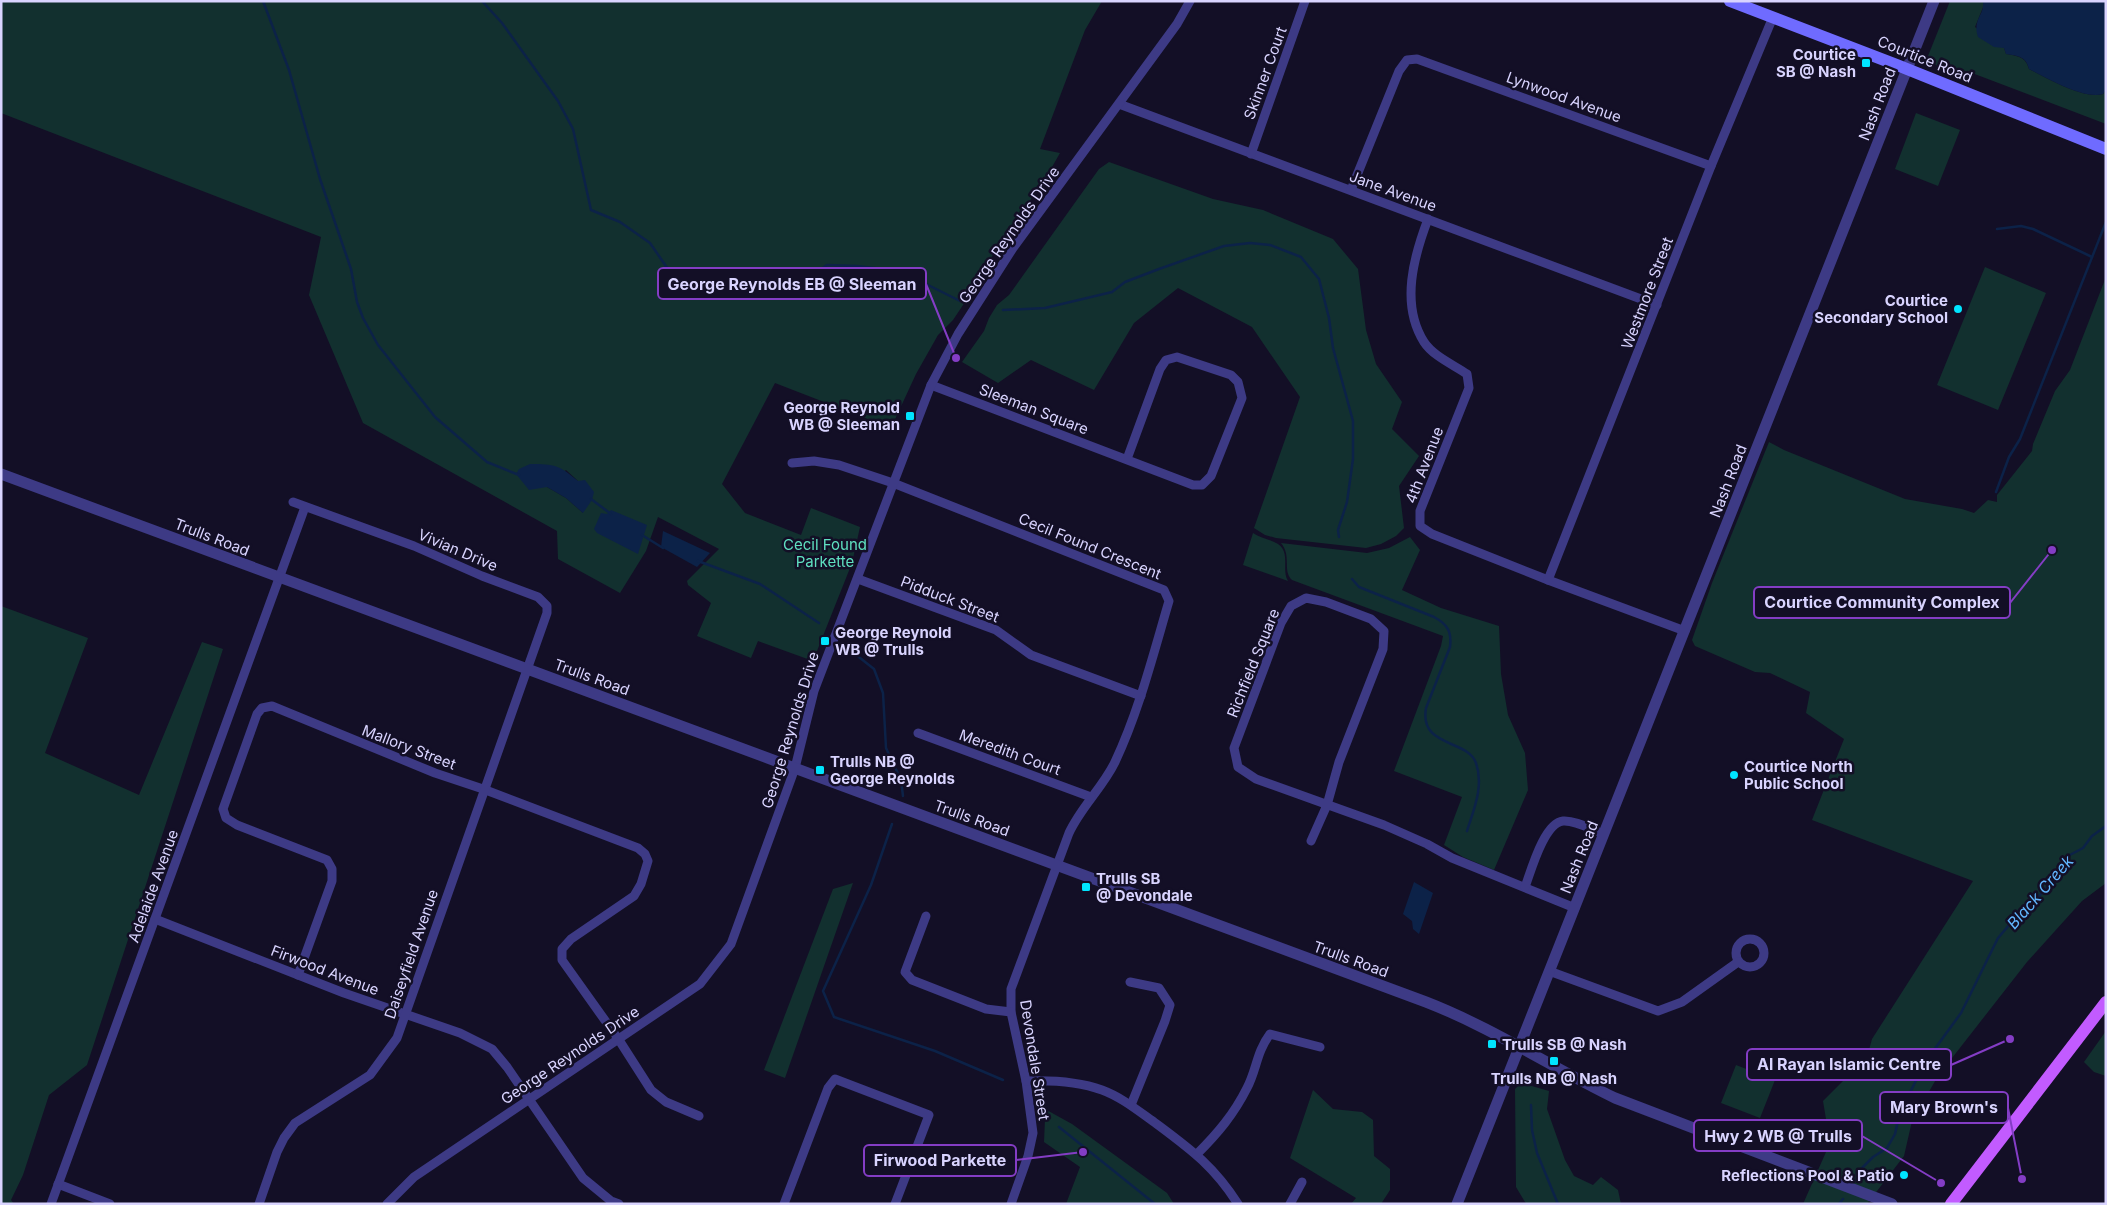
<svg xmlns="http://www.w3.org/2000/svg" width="2107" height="1205" font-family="Inter,sans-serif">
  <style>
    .green { fill: #12302f; fill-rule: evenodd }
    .water { fill: #0c2248 }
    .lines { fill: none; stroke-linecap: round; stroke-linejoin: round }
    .stream { stroke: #0c2248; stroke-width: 2.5 }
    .minor { stroke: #3d3a85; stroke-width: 9 }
    .tertiary { stroke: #3d3a85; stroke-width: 11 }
    .secondary { stroke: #6f6bff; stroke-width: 12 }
    .primary { stroke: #c25bff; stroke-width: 12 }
    .poi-dot { fill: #00e5ff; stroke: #130f26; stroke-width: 2 }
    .labels { text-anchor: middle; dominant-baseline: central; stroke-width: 5; stroke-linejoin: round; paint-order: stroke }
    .poi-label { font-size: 15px; font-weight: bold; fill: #d9d4ff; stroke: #130f26; text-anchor: start }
    .street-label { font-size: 15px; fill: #d9d4ff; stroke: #130f26 }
    .park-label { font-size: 15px; fill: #5fe0c0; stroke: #130f26 }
    .water-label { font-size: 16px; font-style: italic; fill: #62b6ff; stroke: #130f26 }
    .leader { fill: none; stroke: #843dc5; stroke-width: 2 }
    .callout-dot { fill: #843dc5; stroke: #130f26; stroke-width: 2 }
    .callout { fill: #130f26; stroke: #843dc5; stroke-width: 2 }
    .callout-label { font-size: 16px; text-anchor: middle; font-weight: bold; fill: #d9d4ff }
  </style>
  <rect width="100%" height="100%" fill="#130f26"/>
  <g class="green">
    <path d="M1,1h1101l-17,29 -45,119 20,4 -12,21 -76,112 -5,13 -14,21 -15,15 -22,39 -25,54 -116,-45 -53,101 23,29 56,22 10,-27 49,19 -8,36 -39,98 -55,-20 -7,17 -54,-22 14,-33 -23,-18 -1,-4 32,-32 -61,-32 -12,34 -26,42 -62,-34 -1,-28 -194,-108 -54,-128 12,-58 -320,-124zM566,470l12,11 5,32 -17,-15 -19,-11z"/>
    <path d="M1950,1h33l1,4 -9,22 29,21 2,6c12,2 20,3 23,15 18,9 55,31 74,25l3,-4v34l-134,-51 -20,-1 -26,-11z"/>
    <path d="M1916,113l44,17 -22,56 -43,-17z"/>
    <path d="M1109,162l104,37 50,11 70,29 25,30 8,61 10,34 26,38 -10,27 27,27 -20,30 5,42 -8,8 -15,8 -15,4 -90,-10 -11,-3 -11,-7 46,-131 -48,-70 -74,-39 -44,35 -40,67 -63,-30 -33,23 -36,-21 22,-31 5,-13 8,-13 12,-10 90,-126z"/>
    <path d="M1985,267l61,26 -48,117 -61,-25z"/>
    <path d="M2106,277v606l-24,18 -55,61 -89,114 -26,45 -8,35 -37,48h-64l27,-61 -7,-42 44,-44 5,-18 101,-158 -161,-61 32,-81 -38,-26 4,-21 -40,-19 -15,-1 -60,-26 -3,-6 20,-57 57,-141 15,8 121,49 57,10 12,4 14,-13 9,2v-7l35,-44 1,-7 22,-53 15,-21z"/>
    <path d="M1253,533c7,5 17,6 25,11 13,9 3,26 10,37l-45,-16z"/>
    <path d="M1410,537l10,13 -18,40 39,18 58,18 2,48 7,41 17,38 3,37 -34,80 -31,-13 -19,-12 18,-48 -68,-26 47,-125 2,-10 -151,-56c-10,-9 0,-24 -11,-37l86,10 22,-5z"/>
    <path d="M1,606l87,32 -43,115 94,42 63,-153 21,7 -136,416 -38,30 -26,80 -12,25 3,4h-13z"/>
    <path d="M853,883l-68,195 -21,-8 69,-181z"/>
    <path d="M2106,1031v45l-12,-4 -10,-10z"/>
    <path d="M1736,1065l39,15 -15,38 -39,-15z"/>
    <path d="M1521,1083l28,8 -2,18 18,51 9,16 19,9 8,-8 17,13 3,14h-94l-2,-2 -9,-15 -1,-98z"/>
    <path d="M1313,1090l20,19 29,3 11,8 1,36 16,13v21l-9,14h-30l5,-6 -66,-40z"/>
    <path d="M1043,1108l29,16 95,69 7,11h-108l14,-37 -36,-25 1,-23z"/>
  </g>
  <g class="water">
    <path d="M1983,1h123v89l-3,4c-19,6 -56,-16 -74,-25 -3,-13 -11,-13 -23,-15l-2,-6 -10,-1 -16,-10c-6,-18 7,-22 5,-36z"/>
    <path d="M530,464c25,0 29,1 48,17l7,-1 9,12 -2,8 -9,13 -17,-15 -19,-11 -18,3 -13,-16 3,-5z"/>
    <path d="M611,510l36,15 -9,29 -41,-21 -3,-4 7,-16 6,1z"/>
    <path d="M663,531l47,22 -13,14 -36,-20z"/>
    <path d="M1414,882l19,11 -14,41 -6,-5 -1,-8 -9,-7z"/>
  </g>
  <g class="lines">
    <g class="stream">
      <path d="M263,1l26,69 31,109 31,90 6,33 6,16 15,27 57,72 52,45 32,13"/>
      <path d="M482,1l20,22 56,78 15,28 18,81 29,12 30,21 20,29 35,18 40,6 42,-4 40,-27 30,1 43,5 60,30"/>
      <path d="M1997,229l24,-3 12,3 59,28"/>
      <path d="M1003,310l42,-2 67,-16 13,-10 34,-13 65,-23 26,-3 20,2 31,12 18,22 10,39 4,30 20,73v38l-6,43 -9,28 1,7"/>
      <path d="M1996,492l13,-35 11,-18 86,-217"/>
      <path d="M591,499l20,15"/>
      <path d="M642,535l21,13"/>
      <path d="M698,561l62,23 59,39"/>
      <path d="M1352,579l7,8 75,30c13,7 18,14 16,30l-24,61c-7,40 42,31 50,55 8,23 -2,46 -9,68"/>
      <path d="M850,650l24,19 9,24 3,55 15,32 2,16"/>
      <path d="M892,824l-21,61 -48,106 11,26 101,34 68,29"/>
      <path d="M1531,1105l1,25 5,23 21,51"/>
      <path d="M1059,1127l96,77"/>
      <path d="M1862,1168l11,-11 14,-9 8,-14 5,-22 26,-51 35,-48 37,-75 12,-14 18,-14 31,-38 9,-16 15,-8 9,-12 14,-10"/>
      <path d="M1839,1204l4,-5"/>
    </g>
    <g class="minor">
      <path d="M1119,104l538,201"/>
      <path d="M1251,154l54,-153"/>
      <path d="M1351,190l48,-119 8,-11 10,-1 294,107"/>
      <path d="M1428,219c-14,37 -28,85 -4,123 9,14 30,23 43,32l2,14 -49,123v15l12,8 116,46 137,51"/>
      <path d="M931,385l262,100h9l9,-9 31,-78 -4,-16 -7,-7 -54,-18 -11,3 -6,9 -33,90"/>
      <path d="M792,463l22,-2 25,4 54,18 271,107 5,11c-16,54 -30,110 -54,161 -12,25 -34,45 -46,71l-58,156v23l15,69 7,52 -5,23 -17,48"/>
      <path d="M858,579l138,51 35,25 110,41"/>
      <path d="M1548,580l163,-414 62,-149"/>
      <path d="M918,733l173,64"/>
      <path d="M1311,841l16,-36 12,-43 44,-113 1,-18 -13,-12 -45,-17 -20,-4 -15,8 -10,17 -47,125 4,19 18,12 128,46 43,19 25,14 123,50"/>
      <path d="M1525,887c6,-16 19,-64 38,-66 13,-1 29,9 41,13"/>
      <path d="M926,916l-21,56 7,8 74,29 25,3"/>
      <path d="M155,919l189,74 116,40 32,16 15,18 76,111 28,23 8,3"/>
      <circle cx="1750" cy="953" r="14"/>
      <path d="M1549,971l109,40 24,-9 56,-40"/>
      <path d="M298,975l34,-94v-12l-5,-9 -90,-35 -11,-7 -3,-9 34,-95 5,-6 10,-2 163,67 48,16 155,59 7,6 3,7 -7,23 -7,12 -63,43 -9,10v11l57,80 32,50 15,12 33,14"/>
      <path d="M1130,982l29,6 11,17 -5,16 -34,84"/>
      <path d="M1026,1081c26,-1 51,0 76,9 19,7 35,20 52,32 36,27 59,43 84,82"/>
      <path d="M1197,1154c21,-21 37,-40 50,-66 10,-19 9,-35 23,-54l50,13"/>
      <path d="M58,1184l52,20"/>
      <path d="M51,1204l254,-697"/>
      <path d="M259,1204l18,-52 7,-14 11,-15 75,-48 27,-37 150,-425v-7l-9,-9 -56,-21 -68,-30 -121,-44"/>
      <path d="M387,1204l27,-27 286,-193 31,-40 64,-176 19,-77 117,-306 27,-51 55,-86 164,-224 13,-23"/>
      <path d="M784,1204l44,-116 7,-9 94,36 -34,89"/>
      <path d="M1290,1204l12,-22"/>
    </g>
    <g class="tertiary">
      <path d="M1,474l1425,528c67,26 125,65 189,96l277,106"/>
      <path d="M1457,1204l477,-1203"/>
    </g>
    <path class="secondary" d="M1730,1l167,64 209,84"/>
    <path class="primary" d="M1951,1204l155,-202"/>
  </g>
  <g class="poi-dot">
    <rect x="1861" y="58" width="10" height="10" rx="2.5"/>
    <circle cx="1958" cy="309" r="5"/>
    <rect x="905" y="411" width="10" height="10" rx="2.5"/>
    <rect x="820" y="636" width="10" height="10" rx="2.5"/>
    <rect x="815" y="765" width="10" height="10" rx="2.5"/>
    <circle cx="1734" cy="775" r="5"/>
    <rect x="1081" y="882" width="10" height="10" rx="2.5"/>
    <rect x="1487" y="1039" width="10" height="10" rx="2.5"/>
    <rect x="1549" y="1056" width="10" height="10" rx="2.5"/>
    <circle cx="1904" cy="1175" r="5"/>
  </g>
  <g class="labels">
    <g class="poi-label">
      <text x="1856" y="54" text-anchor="end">Courtice<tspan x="1856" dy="17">SB @ Nash</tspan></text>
      <text x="1948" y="300" text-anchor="end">Courtice<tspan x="1948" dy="17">Secondary School</tspan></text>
      <text x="900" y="407" text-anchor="end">George Reynold<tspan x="900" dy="17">WB @ Sleeman</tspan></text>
      <text x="835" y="632">George Reynold<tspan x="835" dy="17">WB @ Trulls</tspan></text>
      <text x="830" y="761">Trulls NB @<tspan x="830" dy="17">George Reynolds</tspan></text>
      <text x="1744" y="766">Courtice North<tspan x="1744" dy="17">Public School</tspan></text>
      <text x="1096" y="878">Trulls SB<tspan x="1096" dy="17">@ Devondale</tspan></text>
      <text x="1502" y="1044">Trulls SB @ Nash</text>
      <text x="1554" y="1078" text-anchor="middle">Trulls NB @ Nash</text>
      <text x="1894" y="1175" text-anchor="end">Reflections Pool &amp; Patio</text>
    </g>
    <g class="street-label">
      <text transform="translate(1925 59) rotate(22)">Courtice Road</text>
      <text transform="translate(1265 73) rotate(-70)">Skinner Court</text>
      <text transform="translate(1564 97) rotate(20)">Lynwood Avenue</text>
      <text transform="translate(1877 104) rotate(-69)">Nash Road</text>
      <text transform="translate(1393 191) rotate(20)">Jane Avenue</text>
      <text transform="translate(1009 235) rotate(-55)">George Reynolds Drive</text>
      <text transform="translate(1647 293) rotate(-69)">Westmore Street</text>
      <text transform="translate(1034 409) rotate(21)">Sleeman Square</text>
      <text transform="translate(1424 465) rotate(-69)">4th Avenue</text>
      <text transform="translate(1728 481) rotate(-69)">Nash Road</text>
      <text transform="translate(212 537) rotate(21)">Trulls Road</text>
      <text transform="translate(1090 546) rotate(22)">Cecil Found Crescent</text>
      <text transform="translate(458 550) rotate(23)">Vivian Drive</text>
      <text transform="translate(950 599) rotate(21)">Pidduck Street</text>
      <text transform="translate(1253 663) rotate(-68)">Richfield Square</text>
      <text transform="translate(592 677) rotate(20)">Trulls Road</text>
      <text transform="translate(790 730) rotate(-73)">George Reynolds Drive</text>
      <text transform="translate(409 747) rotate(21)">Mallory Street</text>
      <text transform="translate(1010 752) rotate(20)">Meredith Court</text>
      <text transform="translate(972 818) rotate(20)">Trulls Road</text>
      <text transform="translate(1579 857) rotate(-68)">Nash Road</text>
      <text transform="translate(153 886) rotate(-70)">Adelaide Avenue</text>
      <text transform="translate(411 954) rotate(-71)">Daiseyfield Avenue</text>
      <text transform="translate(1351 959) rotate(20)">Trulls Road</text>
      <text transform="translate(325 970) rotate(21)">Firwood Avenue</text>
      <text transform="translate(570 1055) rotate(-34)">George Reynolds Drive</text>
      <text transform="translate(1035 1060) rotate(81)">Devondale Street</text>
    </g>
    <g class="park-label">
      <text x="825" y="544">Cecil Found<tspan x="825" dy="17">Parkette</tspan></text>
    </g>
    <g class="water-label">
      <text transform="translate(2040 892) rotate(-49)">Black Creek</text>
    </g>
  </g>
  <path class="leader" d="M956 358L926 284M2052 550L2010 603M2010 1039L1951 1065M2022 1179L2008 1108M1941 1183L1862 1136M1083 1152L1016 1160"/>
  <g class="callout-dot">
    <circle cx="956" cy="358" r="5"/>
    <circle cx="2052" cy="550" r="5"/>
    <circle cx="2010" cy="1039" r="5"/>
    <circle cx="2022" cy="1179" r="5"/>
    <circle cx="1941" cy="1183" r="5"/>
    <circle cx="1083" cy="1152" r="5"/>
  </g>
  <g class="callout">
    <rect x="658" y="268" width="268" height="31" rx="5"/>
    <rect x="1754" y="587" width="256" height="31" rx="5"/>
    <rect x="1747" y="1049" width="204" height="31" rx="5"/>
    <rect x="1880" y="1092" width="128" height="31" rx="5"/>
    <rect x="1694" y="1120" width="168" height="31" rx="5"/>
    <rect x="864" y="1145" width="152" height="31" rx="5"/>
  </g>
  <g class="callout-label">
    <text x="792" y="290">George Reynolds EB @ Sleeman</text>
    <text x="1882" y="608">Courtice Community Complex</text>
    <text x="1849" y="1070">Al Rayan Islamic Centre</text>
    <text x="1944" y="1113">Mary Brown's</text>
    <text x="1778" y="1142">Hwy 2 WB @ Trulls</text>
    <text x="940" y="1166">Firwood Parkette</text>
  </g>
  <rect width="2107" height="1205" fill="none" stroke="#d9d4ff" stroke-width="5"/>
</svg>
